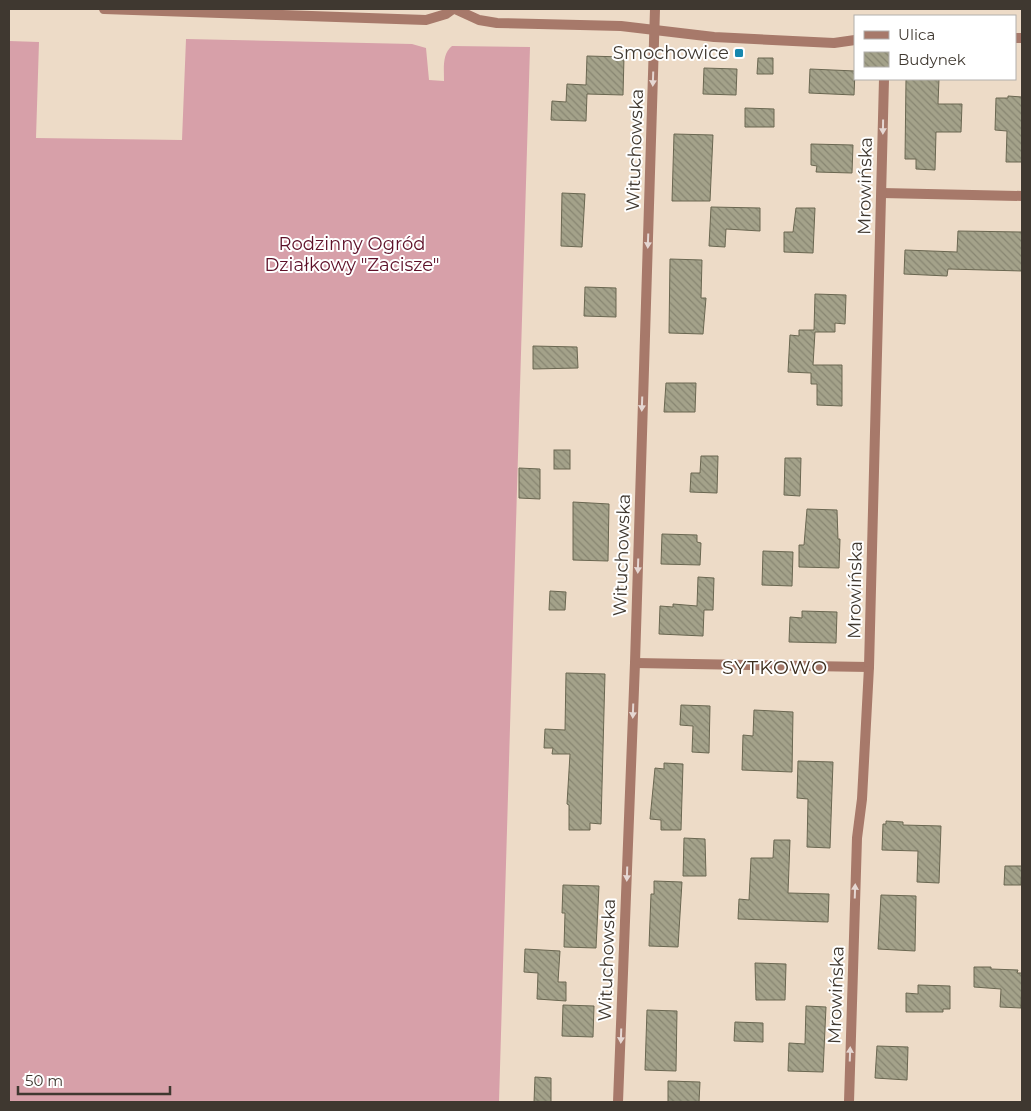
<svg xmlns="http://www.w3.org/2000/svg" width="1031" height="1111" font-family="Montserrat,sans-serif">
  <style>
    .garden { fill: #d7a0a9 }
    .building { fill: url(#building-back-hatch); stroke: #6a6751 }
    .lines { fill: none; stroke-linecap: round; stroke-linejoin: round }
    .minor { stroke: #a7796a; stroke-width: 10 }
    .oneway { fill: #e5d7d2 }
    .poi-dot { fill: #1788ae; stroke: #fff; stroke-width: 2 }
    .labels { text-anchor: middle; dominant-baseline: central; stroke-width: 4; stroke-linejoin: round; paint-order: stroke }
    .poi-label { font-size: 18px; fill: #3f3830; stroke: #fff; text-anchor: end }
    .street-label { font-size: 18px; fill: #3f3830; stroke: #fff }
    .park-label { font-size: 18px; fill: #5d1028; stroke: #fff }
    .neighbourhood-label { font-size: 19px; letter-spacing: 1px; fill: #3c2e1e; stroke: #fff }
  </style>
  <defs>
    <pattern id="building-back-hatch" width="6" height="6" patternUnits="userSpaceOnUse" patternTransform="scale(1.25)"><rect width="6" height="6" fill="#a4a28a"/><path d="M-1 5l2 2M0 0l6 6M5-1l2 2" fill="none" stroke="#878571"/></pattern>
  </defs>
  <rect width="100%" height="100%" fill="#eddbc7"/>
  <path class="garden" d="M186,39l226,5 14,4 3,32 15,1c0,-13 -2,-27 8,-35l78,1 -31,1055h-490v-1061l30,1 -3,96 146,2z"/>
  <g class="building">
    <path d="M587,56l37,1 -1,38 -36,-1 -1,27 -35,-1 1,-19 14,1 1,-18 19,1z"/>
    <path d="M758,58h15v16h-16z"/>
    <path d="M704,68l33,1 -1,26 -33,-1z"/>
    <path d="M810,69l45,2 -1,24 -45,-2z"/>
    <path d="M906,79h33l-1,25h24l-1,28h-25l-1,38 -19,-1v-10h-11z"/>
    <path d="M1008,96l14,1v65h-16l1,-31 -12,-1 1,-32h12z"/>
    <path d="M745,108l29,1v18h-29z"/>
    <path d="M674,134l39,1 -3,66h-38z"/>
    <path d="M811,144l42,1 -1,28 -36,-1 1,-6 -6,-1z"/>
    <path d="M562,193l23,1 -3,53 -21,-1z"/>
    <path d="M711,207l49,1v23l-34,-2 -1,18 -16,-1z"/>
    <path d="M796,208h19l-2,45 -29,-1v-20h9z"/>
    <path d="M958,231l64,1v39l-74,-2 -1,7 -43,-2 1,-24 52,2z"/>
    <path d="M670,259l32,1 -1,38h5l-3,36 -34,-1z"/>
    <path d="M585,287l31,1v29l-32,-1z"/>
    <path d="M815,294l31,1 -1,29 -10,-1v9h-20l-2,33h29v41l-25,-1v-21h-6v-11l-23,-1 2,-37 9,1v-6h15z"/>
    <path d="M533,346l44,1 1,21 -45,1z"/>
    <path d="M666,383h30l-1,29h-31z"/>
    <rect x="554" y="450" width="16" height="19"/>
    <path d="M701,456h17l-1,37 -27,-1 1,-19h9z"/>
    <path d="M785,458h16l-1,38 -16,-1z"/>
    <path d="M519,468l21,1v30l-21,-1z"/>
    <path d="M573,502l36,2 -1,57 -35,-1z"/>
    <path d="M807,509l30,1 1,29h2l-1,29 -40,-1v-22h5z"/>
    <path d="M662,534l35,1v7l4,1 -1,22 -39,-1z"/>
    <path d="M763,551l30,1 -1,34 -30,-1z"/>
    <path d="M698,577l16,1 -1,32h-9l-1,26 -44,-2 1,-28 13,1v-3l24,2z"/>
    <path d="M550,591l16,1 -1,18h-16z"/>
    <path d="M802,611l35,1 -1,31 -47,-1 1,-25 12,1z"/>
    <path d="M566,673l39,1 -4,150 -11,-1v7h-21v-25l-2,-1 3,-50h-18l1,-6h-9l1,-19 20,1z"/>
    <path d="M681,705l29,1 -1,47 -17,-1 1,-26 -13,-1z"/>
    <path d="M754,710l39,2 -1,60 -50,-2 1,-35 10,1z"/>
    <path d="M798,761l35,1 -3,86 -23,-1 1,-48 -11,-1z"/>
    <path d="M664,763l19,1 -2,66h-20v-10l-11,-1 5,-51 9,1z"/>
    <path d="M886,821l17,1v3l38,1 -2,57 -22,-1 1,-31 -36,-1 1,-26h3z"/>
    <path d="M684,838l21,1 1,37h-23z"/>
    <path d="M774,840h16l-2,53 41,1 -1,28 -90,-3 1,-20 10,1 2,-42h22z"/>
    <path d="M1005,866h17l-1,19h-17z"/>
    <path d="M654,881l28,1 -4,65 -29,-1 2,-52h3z"/>
    <path d="M563,885l36,1 -3,62 -32,-1 1,-34h-3z"/>
    <path d="M881,895l35,1 -1,55 -37,-2z"/>
    <path d="M525,949l35,2 -2,31h8v19l-29,-2 1,-26 -14,-1z"/>
    <path d="M755,963l31,1 -1,36h-29z"/>
    <path d="M974,967h17v2l27,1 -1,3h5l-1,35 -21,-1 1,-18 -27,-2z"/>
    <path d="M918,985l32,1v23h-7v3h-37v-19l12,1z"/>
    <path d="M563,1005l31,1 -1,31 -31,-1z"/>
    <path d="M806,1006l20,1 -3,65 -35,-1 1,-28 16,1z"/>
    <path d="M647,1010l30,1 -1,60 -31,-1z"/>
    <path d="M735,1022l28,1v19l-29,-1z"/>
    <path d="M877,1046l31,1 -1,33 -32,-2z"/>
    <path d="M535,1077l16,1v24h-17z"/>
    <path d="M668,1081l32,1 -1,20h-31z"/>
  </g>
  <g class="lines">
    <g class="minor">
      <path d="M104,9l322,11 20,-6 7,-5"/>
      <path d="M455,9l24,11 18,3 124,3 93,11 120,6 21,-3"/>
      <path d="M1015,38h7"/>
      <path d="M882,193l140,3"/>
      <path d="M635,663l234,4"/>
      <path d="M618,1102l17,-439 20,-654"/>
      <path d="M849,1102l8,-264 5,-39 7,-132 15,-588"/>
    </g>
  </g>
  <defs><path id="oneway-solid" d="M-6-.8H1V-3.2L6.5 0L1 3.2V.8H-6Z" transform="scale(1.25)"/></defs>
  <g class="oneway">
    <use href="#oneway-solid" transform="translate(653 79) rotate(92)"/>
    <use href="#oneway-solid" transform="translate(883 127) rotate(91)"/>
    <use href="#oneway-solid" transform="translate(648 241) rotate(92)"/>
    <use href="#oneway-solid" transform="translate(642 404) rotate(92)"/>
    <use href="#oneway-solid" transform="translate(638 566) rotate(92)"/>
    <use href="#oneway-solid" transform="translate(633 711) rotate(92)"/>
    <use href="#oneway-solid" transform="translate(627 874) rotate(92)"/>
    <use href="#oneway-solid" transform="translate(855 891) rotate(-88)"/>
    <use href="#oneway-solid" transform="translate(621 1036) rotate(92)"/>
    <use href="#oneway-solid" transform="translate(850 1054) rotate(-88)"/>
  </g>
  <rect class="poi-dot" x="734" y="48" width="10" height="10" rx="2.5"/>
  <g class="labels">
    <g class="poi-label">
      <text x="729" y="53">Smochowice</text>
    </g>
    <g class="street-label">
      <text transform="translate(635 150) rotate(-88)">Wituchowska</text>
      <text transform="translate(865 186) rotate(-89)">Mrowińska</text>
      <text transform="translate(622 555) rotate(-88)">Wituchowska</text>
      <text transform="translate(855 590) rotate(-89)">Mrowińska</text>
      <text transform="translate(607 960) rotate(-88)">Wituchowska</text>
      <text transform="translate(836 995) rotate(-88)">Mrowińska</text>
    </g>
    <g class="park-label">
      <text x="352" y="244">Rodzinny Ogród<tspan x="352" dy="21">Działkowy "Zacisze"</tspan></text>
    </g>
    <g class="neighbourhood-label">
      <text x="775" y="667">SYTKOWO</text>
    </g>
  </g>
  <rect width="1031" height="1111" fill="none" stroke="#3f3830" stroke-width="20"/>
  <rect x="854" y="15" width="162" height="65" fill="#ffffff" stroke="#b2afac"/>
  <rect x="864" y="31" width="25" height="8" fill="#a7796a" stroke="#b2afac"/>
  <text x="898" y="40" font-size="15" fill="#3f3830">Ulica</text>
  <rect x="864" y="52" width="25" height="15" fill="url(#building-back-hatch)" stroke="#b2afac"/>
  <text x="898" y="65" font-size="15" fill="#3f3830">Budynek</text>
  <path d="M18 1086v8h152v-8" fill="none" stroke="#3f3830" stroke-width="2.5"/>
  <text x="25" y="1086" font-size="15" fill="#3f3830" stroke="#ffffff" stroke-width="4" paint-order="stroke">50 m</text>
</svg>
